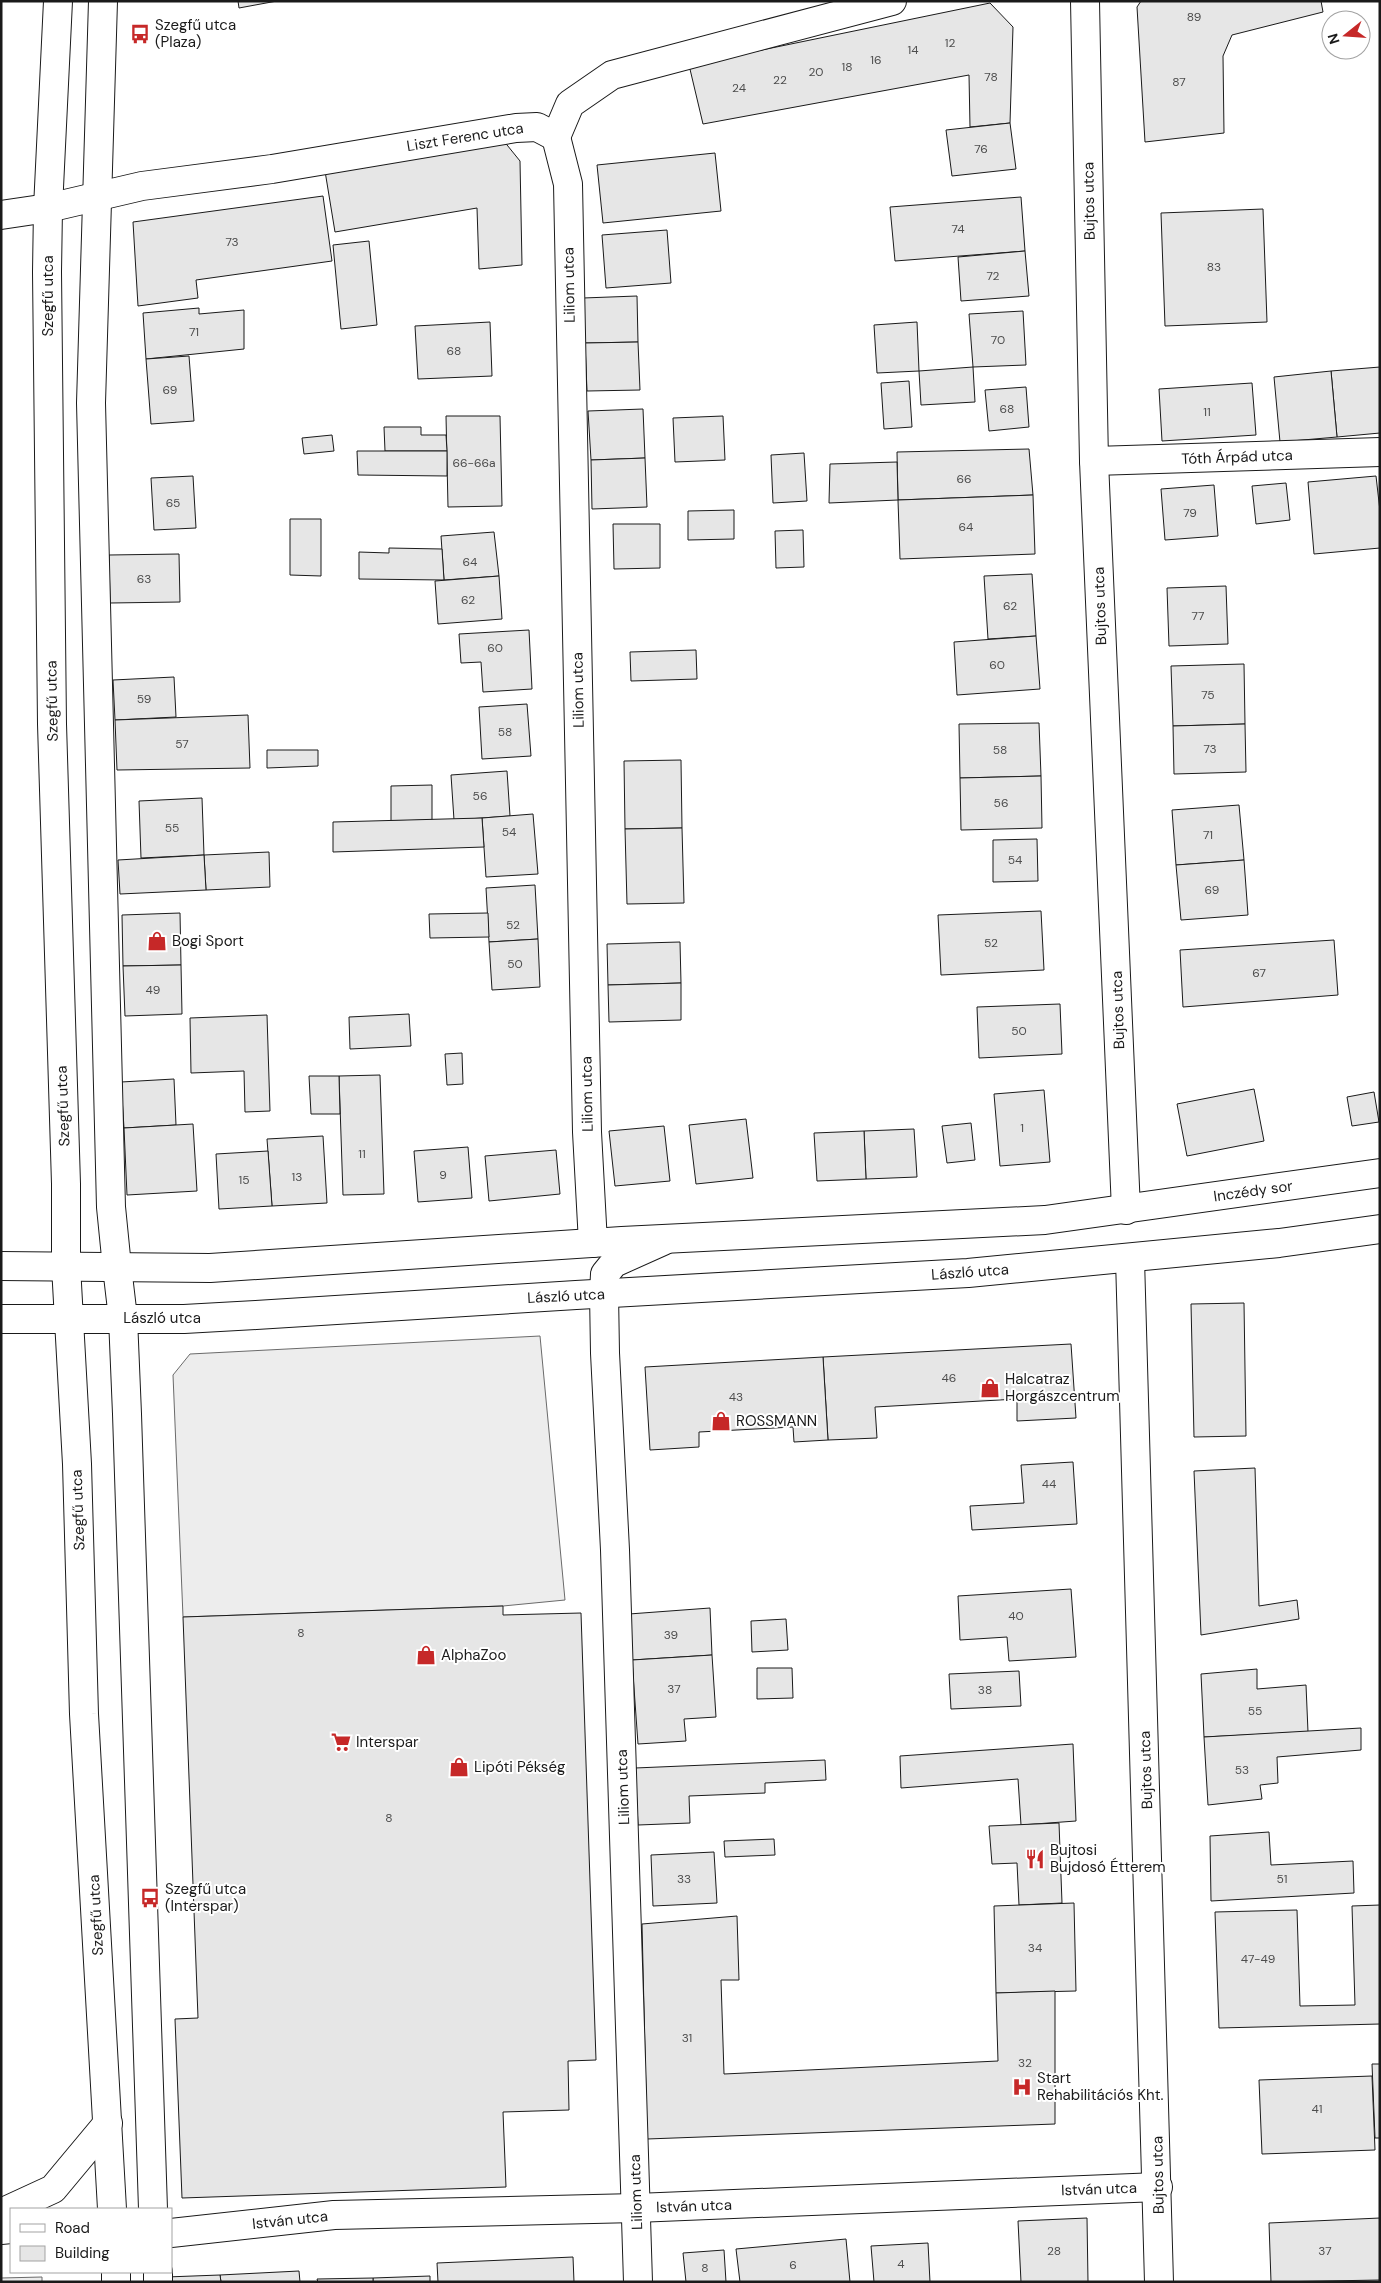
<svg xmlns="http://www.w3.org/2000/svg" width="1381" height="2283" font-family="'DM Sans',sans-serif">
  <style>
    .parking { fill: #ededed; stroke: #6a6a6a }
    .building { fill: #e6e6e6; stroke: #1a1a1a }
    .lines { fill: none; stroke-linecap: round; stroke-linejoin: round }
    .minor-casing { stroke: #1a1a1a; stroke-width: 30 }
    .tertiary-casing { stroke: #1a1a1a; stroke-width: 30 }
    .primary-casing { stroke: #1a1a1a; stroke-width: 30 }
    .minor { stroke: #fff; stroke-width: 28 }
    .tertiary { stroke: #fff; stroke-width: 28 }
    .primary { stroke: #fff; stroke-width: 28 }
    .labels { text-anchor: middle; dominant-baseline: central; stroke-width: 4; stroke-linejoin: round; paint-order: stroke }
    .number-label { font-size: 12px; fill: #4d4d4d }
    .poi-label { font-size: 15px; fill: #1a1a1a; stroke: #fff; text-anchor: start }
    .street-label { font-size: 15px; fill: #1a1a1a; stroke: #fff }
  </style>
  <rect width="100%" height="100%" fill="#fff"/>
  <g class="parking">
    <path d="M540,1336l25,264 -62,6 -320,11 -10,-242 17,-21z"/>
    <path d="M42,2277v5h-41v-4z"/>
  </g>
  <g class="building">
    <path d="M238,1h39l-38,7z"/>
    <path d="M1141,1h180l2,11 -91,23 -9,21 1,77 -79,9 -8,-135z"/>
    <path d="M990,3l23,24 -3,96 -40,4 -1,-52 -266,49 -14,-59z"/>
    <path d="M1010,123l6,46 -64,7 -6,-46z"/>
    <path d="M503,140l17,21 2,104 -43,4 -2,-61 -142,24 -10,-61z"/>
    <path d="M715,153l6,58 -118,12 -6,-58z"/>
    <path d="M323,196l9,65 -136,19 2,18 -60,8 -5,-84z"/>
    <path d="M1021,197l4,54 -130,10 -5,-54z"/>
    <path d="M1263,209l4,113 -102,4 -4,-113z"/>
    <path d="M667,230l4,53 -65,5 -4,-53z"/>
    <path d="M369,241l8,84 -36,4 -8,-84z"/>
    <path d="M1025,251l4,45 -68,5 -3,-44z"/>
    <path d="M637,296l1,46 -53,1 -2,-45z"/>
    <path d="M199,308v6l45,-4v39l-98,10 -3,-46z"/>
    <path d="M1023,311l3,54 -53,2 -4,-53z"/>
    <path d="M490,322l2,54 -74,3 -3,-53z"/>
    <path d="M917,322l2,49 -42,2 -3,-48z"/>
    <path d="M638,342l2,48 -53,1 -2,-48z"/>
    <path d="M189,356l5,65 -43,3 -5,-65z"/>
    <path d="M973,367l2,35 -54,3 -2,-34z"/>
    <path d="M1380,367v66l-43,4 -6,-66z"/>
    <path d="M1331,371l6,66 -57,5 -6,-65z"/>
    <path d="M909,381l3,46 -28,2 -3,-46z"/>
    <path d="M1252,383l4,52 -94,6 -3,-52z"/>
    <path d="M1026,387l3,40 -40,4 -4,-41z"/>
    <path d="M643,409l2,49 -54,2 -3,-49z"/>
    <path d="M446,416h54l2,90 -54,1z"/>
    <path d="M723,416l2,44 -50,2 -2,-44z"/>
    <path d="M384,427h37v8h25l1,16h-62z"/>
    <path d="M332,435l2,16 -30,3 -2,-16z"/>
    <path d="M1029,449l4,46 -135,5 -1,-48z"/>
    <path d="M357,451h90v25l-89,-1z"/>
    <path d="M804,453l3,48 -34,2 -2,-48z"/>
    <path d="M645,458l2,49 -55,2 -1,-49z"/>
    <path d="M897,462l1,38 -69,3 1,-39z"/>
    <path d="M193,476l3,52 -42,2 -3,-52z"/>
    <path d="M1376,476l4,35v37l-66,6 -6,-72z"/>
    <path d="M1286,483l4,37 -34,4 -4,-38z"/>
    <path d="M1214,485l4,51 -53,4 -4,-51z"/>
    <path d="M1033,495l2,59 -135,5 -2,-59z"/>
    <path d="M734,510v29l-46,1v-29z"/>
    <path d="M290,519h31v57l-31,-1z"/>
    <path d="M613,524h47v44l-46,1z"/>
    <path d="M803,530l1,37 -28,1 -1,-37z"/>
    <path d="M494,532l5,44 -55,4 -3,-44z"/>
    <path d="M389,548l53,1 2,31 -85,-1v-27l30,1z"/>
    <path d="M179,554l1,48 -70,1 -1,-48z"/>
    <path d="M1032,574l4,62 -48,3 -4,-63z"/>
    <path d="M499,576l3,43 -64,5 -3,-43z"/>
    <path d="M1226,586l2,58 -59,2 -2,-58z"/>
    <path d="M529,630l3,59 -49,3 -2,-30 -20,1 -2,-29z"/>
    <path d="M1036,636l4,53 -83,6 -3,-53z"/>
    <path d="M696,650l1,29 -66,2 -1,-29z"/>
    <path d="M1244,664l1,60 -72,2 -2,-60z"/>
    <path d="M174,677l2,40 -61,3 -2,-40z"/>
    <path d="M527,704l4,52 -49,3 -3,-52z"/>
    <path d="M248,715l2,53 -133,2 -2,-50z"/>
    <path d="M1039,723l2,53 -81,2 -1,-54z"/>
    <path d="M1245,724l1,48 -72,2 -1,-48z"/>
    <path d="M267,750h51v16l-51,2z"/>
    <path d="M681,760l1,68 -57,1 -1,-68z"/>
    <path d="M507,771l3,45 -56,4 -3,-45z"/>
    <path d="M1041,776l1,52 -81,2 -1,-52z"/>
    <path d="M432,785v35l-41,1v-35z"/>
    <path d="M202,798l2,57 -63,3 -2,-57z"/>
    <path d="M1239,805l5,55 -68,5 -4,-55z"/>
    <path d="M533,814l5,60 -52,3 -4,-59z"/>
    <path d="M482,818l2,29 -151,5v-30z"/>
    <path d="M682,828l2,75 -57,1 -2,-75z"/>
    <path d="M1037,839l1,42 -45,1v-42z"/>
    <path d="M269,852l1,35 -64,3 -2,-35z"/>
    <path d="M204,855l2,35 -86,4 -2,-34z"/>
    <path d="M1244,860l4,55 -67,5 -5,-55z"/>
    <path d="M535,885l3,54 -49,3 -3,-54z"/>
    <path d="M1041,911l3,59 -103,5 -3,-60z"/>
    <path d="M180,913l1,52 -58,1 -1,-51z"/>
    <path d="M488,913l1,24 -59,1 -1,-24z"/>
    <path d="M538,939l2,48 -48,3 -3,-48z"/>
    <path d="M1334,940l4,55 -155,12 -3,-57z"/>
    <path d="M680,942l1,41 -73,2 -1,-41z"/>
    <path d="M181,965l1,49 -57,2 -2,-50z"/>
    <path d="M681,983v37l-72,2 -1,-37z"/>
    <path d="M1060,1004l2,50 -83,4 -2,-51z"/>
    <path d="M409,1014l2,32 -61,3 -1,-32z"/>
    <path d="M267,1015l3,96 -25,1 -1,-41 -53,2 -1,-55z"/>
    <path d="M462,1053l1,31 -16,1 -2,-31z"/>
    <path d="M380,1075l4,119 -41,1 -4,-119z"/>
    <path d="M309,1076h30l1,38h-29z"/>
    <path d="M174,1079l2,46 -52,3 -3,-46z"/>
    <path d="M1254,1089l10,52 -77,15 -10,-52z"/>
    <path d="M1044,1090l6,72 -50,4 -6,-72z"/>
    <path d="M1374,1092l5,30 -27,4 -5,-29z"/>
    <path d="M746,1119l7,59 -57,6 -7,-59z"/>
    <path d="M971,1123l4,37 -28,3 -5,-37z"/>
    <path d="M193,1124l4,67 -70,4 -3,-67z"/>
    <path d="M664,1126l6,55 -55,5 -6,-55z"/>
    <path d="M914,1129l3,48 -51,2 -2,-48z"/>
    <path d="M864,1131l2,48 -49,2 -3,-48z"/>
    <path d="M323,1136l4,67 -55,3 -5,-67z"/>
    <path d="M468,1147l4,51 -54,4 -4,-51z"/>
    <path d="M556,1150l4,44 -71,7 -4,-45z"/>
    <path d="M268,1151l4,55 -53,3 -3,-55z"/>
    <path d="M1244,1303l2,133 -52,1 -3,-133z"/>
    <path d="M1071,1344l5,74 -59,3v-22l-142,8 2,31 -49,2 -5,-83z"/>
    <path d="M823,1357l5,83 -34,2 -1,-15 -94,5v15l-49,3 -5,-83z"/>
    <path d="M1073,1462l4,62 -105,6 -2,-24 54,-3 -3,-38z"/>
    <path d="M1255,1468l4,138 38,-6 2,19 -98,16 -7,-164z"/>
    <path d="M1071,1589l5,68 -67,4 -2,-24 -47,3 -2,-44z"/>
    <path d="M503,1606v9l78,-2 15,447 -28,1 1,49 -66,2 3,75 -324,11 -7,-179 23,-1 -15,-401z"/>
    <path d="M710,1608l2,47 -80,5 -3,-46z"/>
    <path d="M786,1619l2,31 -36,2 -1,-31z"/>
    <path d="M712,1655l4,62 -32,2 2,22 -48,3 -6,-84z"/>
    <path d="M757,1668h35l1,30 -36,1z"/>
    <path d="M1257,1669v20l49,-4 2,47 -104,5 -3,-63z"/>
    <path d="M1019,1671l2,35 -70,3 -2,-35z"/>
    <path d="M1361,1728v22l-84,7 1,26 -18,2 2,14 -54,6 -4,-68z"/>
    <path d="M1073,1744l3,77 -55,4 -3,-46 -117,9 -1,-32z"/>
    <path d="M825,1760l1,20 -61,3v10l-76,3 1,27 -52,2 -3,-57z"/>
    <path d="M1059,1823l3,80 -43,2 -2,-42 -25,1 -3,-38z"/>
    <path d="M1269,1832l2,33 82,-4 1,32 -143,8 -1,-65z"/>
    <path d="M774,1839l1,16 -50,2 -1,-16z"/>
    <path d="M714,1852l3,51 -64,3 -2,-51z"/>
    <path d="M1074,1903l2,88 -80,2 -2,-87z"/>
    <path d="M1380,1905v119l-161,4 -4,-116 82,-2 3,96 55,-1 -3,-99z"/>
    <path d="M737,1916l2,64h-18l3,94 274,-13 -2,-68 59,-2v133l-408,15 -5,-215z"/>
    <path d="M1372,2064h8v74h-5z"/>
    <path d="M1372,2076l3,74 -113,4 -3,-74z"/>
    <path d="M1087,2218l1,64h-67l-3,-61z"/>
    <path d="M1380,2218v62l-109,2 -2,-59z"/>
    <path d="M846,2239l4,43h-110l-4,-33z"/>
    <path d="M928,2243l2,39h-56l-3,-36z"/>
    <path d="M724,2250l2,32h-40l-3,-29z"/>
    <path d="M573,2257l1,25h-136l-1,-19z"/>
    <path d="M299,2271l1,11h-79l-1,-7z"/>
    <path d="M220,2275l1,7h-55v-5z"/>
    <path d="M430,2276v6h-57v-4z"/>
    <path d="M373,2278v4h-55l-1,-3z"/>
  </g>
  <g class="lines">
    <defs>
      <g id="minor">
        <path d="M58,1l-10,207 -1,64 5,452 14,460v82"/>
        <path d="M103,1l-12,402 20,804 6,60"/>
        <path d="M1085,1l9,460 32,749"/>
        <path d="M556,137l12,47 19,948 6,111"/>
        <path d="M556,137l14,-33 42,-29 280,-74"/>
        <path d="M1,215l47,-7 94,-22 130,-17 244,-41 21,-1 19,10"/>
        <path d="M1094,461l286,-9"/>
        <path d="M1130,1259l29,1023"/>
        <path d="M1,2230l10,-1"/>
        <path d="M171,2233l163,-18 302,-7 522,-21"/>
        <path d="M638,2282l-23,-732 -10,-197 -1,-60 1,-19 9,-11 49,-22"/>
      </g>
      <g id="tertiary">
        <path d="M66,1266l11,198 7,250 28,495"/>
        <path d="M117,1267l6,51 4,96 26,795"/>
        <path d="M1,2213l52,-24 55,-66"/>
        <path d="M116,2272v10"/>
        <path d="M158,2272v10"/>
      </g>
      <g id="primary">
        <path d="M1,1266l209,2 412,-27 423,-21 335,-47"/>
        <path d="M1,1319h183l72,-4 320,-20 392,-22 311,-30 101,-14"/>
      </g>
    </defs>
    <use href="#minor" class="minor-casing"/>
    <use href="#tertiary" class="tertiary-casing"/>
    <use href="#primary" class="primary-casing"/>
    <use href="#minor" class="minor"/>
    <use href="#tertiary" class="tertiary"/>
    <use href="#primary" class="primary"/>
  </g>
  <defs>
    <symbol id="bus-bare" viewBox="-9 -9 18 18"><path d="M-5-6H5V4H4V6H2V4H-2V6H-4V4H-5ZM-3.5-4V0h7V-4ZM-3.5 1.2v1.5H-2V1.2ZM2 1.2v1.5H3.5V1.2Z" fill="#c62828" stroke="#fff" stroke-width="2.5" paint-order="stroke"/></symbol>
    <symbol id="shop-bare" viewBox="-9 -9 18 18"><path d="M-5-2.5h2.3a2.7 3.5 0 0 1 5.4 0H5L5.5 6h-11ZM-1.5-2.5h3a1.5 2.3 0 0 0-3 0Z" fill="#c62828" stroke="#fff" stroke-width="2.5" paint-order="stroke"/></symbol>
    <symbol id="supermarket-bare" viewBox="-9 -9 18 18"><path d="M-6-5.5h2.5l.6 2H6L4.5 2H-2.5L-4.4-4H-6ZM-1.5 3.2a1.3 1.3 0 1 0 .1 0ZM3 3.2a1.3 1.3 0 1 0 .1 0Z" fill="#c62828" stroke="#fff" stroke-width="2.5" paint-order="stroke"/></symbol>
    <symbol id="restaurant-bare" viewBox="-9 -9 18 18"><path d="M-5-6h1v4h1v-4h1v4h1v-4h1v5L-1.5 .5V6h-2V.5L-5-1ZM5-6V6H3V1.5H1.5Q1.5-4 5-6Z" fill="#c62828" stroke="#fff" stroke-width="2.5" paint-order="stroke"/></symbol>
    <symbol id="hospital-bare" viewBox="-9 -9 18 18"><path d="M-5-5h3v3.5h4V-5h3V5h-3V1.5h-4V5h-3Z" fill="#c62828" stroke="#fff" stroke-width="2.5" paint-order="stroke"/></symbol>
  </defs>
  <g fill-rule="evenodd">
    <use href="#bus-bare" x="126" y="20" width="28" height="28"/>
    <use href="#shop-bare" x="143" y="927" width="28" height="28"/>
    <use href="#shop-bare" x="976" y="1374" width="28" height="28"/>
    <use href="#shop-bare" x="707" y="1407" width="28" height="28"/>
    <use href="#shop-bare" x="412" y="1641" width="28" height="28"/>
    <use href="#supermarket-bare" x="327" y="1728" width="28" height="28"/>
    <use href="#shop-bare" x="445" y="1753" width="28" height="28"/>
    <use href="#restaurant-bare" x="1021" y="1845" width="28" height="28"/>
    <use href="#bus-bare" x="136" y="1884" width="28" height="28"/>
    <use href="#hospital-bare" x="1008" y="2073" width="28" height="28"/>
  </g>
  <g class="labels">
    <g class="number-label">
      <text x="1194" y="17">89</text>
      <text x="950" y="43">12</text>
      <text x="913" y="50">14</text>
      <text x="876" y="60">16</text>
      <text x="847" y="67">18</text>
      <text x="816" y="72">20</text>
      <text x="991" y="77">78</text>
      <text x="780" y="80">22</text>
      <text x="1179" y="82">87</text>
      <text x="739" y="88">24</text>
      <text x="981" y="149">76</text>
      <text x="958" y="229">74</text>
      <text x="232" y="242">73</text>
      <text x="1214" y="267">83</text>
      <text x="993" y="276">72</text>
      <text x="194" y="332">71</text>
      <text x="998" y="340">70</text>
      <text x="454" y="351">68</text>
      <text x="170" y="390">69</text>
      <text x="1007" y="409">68</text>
      <text x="1207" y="412">11</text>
      <text x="474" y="463">66-66a</text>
      <text x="964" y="479">66</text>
      <text x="173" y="503">65</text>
      <text x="1190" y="513">79</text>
      <text x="966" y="527">64</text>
      <text x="470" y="562">64</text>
      <text x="144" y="579">63</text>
      <text x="468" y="600">62</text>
      <text x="1010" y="606">62</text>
      <text x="1198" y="616">77</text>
      <text x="495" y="648">60</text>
      <text x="997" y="665">60</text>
      <text x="1208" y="695">75</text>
      <text x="144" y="699">59</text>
      <text x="505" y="732">58</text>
      <text x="182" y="744">57</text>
      <text x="1210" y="749">73</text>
      <text x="1000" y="750">58</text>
      <text x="480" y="796">56</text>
      <text x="1001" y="803">56</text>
      <text x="172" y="828">55</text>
      <text x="509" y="832">54</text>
      <text x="1208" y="835">71</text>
      <text x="1015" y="860">54</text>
      <text x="1212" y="890">69</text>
      <text x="513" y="925">52</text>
      <text x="991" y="943">52</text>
      <text x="515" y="964">50</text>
      <text x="1259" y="973">67</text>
      <text x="153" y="990">49</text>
      <text x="1019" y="1031">50</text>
      <text x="1022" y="1128">1</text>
      <text x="362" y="1154">11</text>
      <text x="443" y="1175">9</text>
      <text x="297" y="1177">13</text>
      <text x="244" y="1180">15</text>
      <text x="949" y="1378">46</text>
      <text x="736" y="1397">43</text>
      <text x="1049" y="1484">44</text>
      <text x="1016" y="1616">40</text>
      <text x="301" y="1633">8</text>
      <text x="671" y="1635">39</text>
      <text x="674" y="1689">37</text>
      <text x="985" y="1690">38</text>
      <text x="1255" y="1711">55</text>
      <text x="1242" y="1770">53</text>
      <text x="389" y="1818">8</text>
      <text x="684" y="1879">33</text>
      <text x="1282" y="1879">51</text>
      <text x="1035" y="1948">34</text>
      <text x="1258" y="1959">47-49</text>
      <text x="687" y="2038">31</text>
      <text x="1025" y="2063">32</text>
      <text x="1317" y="2109">41</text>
      <text x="1054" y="2251">28</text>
      <text x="1325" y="2251">37</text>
      <text x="901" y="2264">4</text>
      <text x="793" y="2265">6</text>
      <text x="705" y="2268">8</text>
    </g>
    <g class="poi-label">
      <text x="155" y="25">Szegfű utca<tspan x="155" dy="17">(Plaza)</tspan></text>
      <text x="172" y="941">Bogi Sport</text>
      <text x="1005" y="1379">Halcatraz<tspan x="1005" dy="17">Horgászcentrum</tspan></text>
      <text x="736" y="1421">ROSSMANN</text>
      <text x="441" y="1655">AlphaZoo</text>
      <text x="356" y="1742">Interspar</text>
      <text x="474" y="1767">Lipóti Pékség</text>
      <text x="1050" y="1850">Bujtosi<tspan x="1050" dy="17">Bujdosó Étterem</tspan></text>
      <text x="165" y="1889">Szegfű utca<tspan x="165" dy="17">(Interspar)</tspan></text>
      <text x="1037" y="2078">Start<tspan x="1037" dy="17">Rehabilitációs Kht.</tspan></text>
    </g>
    <g class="street-label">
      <text transform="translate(465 137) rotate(-9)">Liszt Ferenc utca</text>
      <text transform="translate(1089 201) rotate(-91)">Bujtos utca</text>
      <text transform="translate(569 285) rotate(-91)">Liliom utca</text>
      <text transform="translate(48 296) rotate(-90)">Szegfű utca</text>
      <text transform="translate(1237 457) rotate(-2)">Tóth Árpád utca</text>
      <text transform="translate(1100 606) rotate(-92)">Bujtos utca</text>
      <text transform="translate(578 690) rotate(-91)">Liliom utca</text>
      <text transform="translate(52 701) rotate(-91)">Szegfű utca</text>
      <text transform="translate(1118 1010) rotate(-92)">Bujtos utca</text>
      <text transform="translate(587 1094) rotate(-91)">Liliom utca</text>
      <text transform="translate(63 1106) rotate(-92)">Szegfű utca</text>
      <text transform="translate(1253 1191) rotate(-8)">Inczédy sor</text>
      <text transform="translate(970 1272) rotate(-4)">László utca</text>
      <text transform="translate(566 1296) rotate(-3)">László utca</text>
      <text x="162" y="1318">László utca</text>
      <text transform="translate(78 1510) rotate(-92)">Szegfű utca</text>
      <text transform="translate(1146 1770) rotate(-92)">Bujtos utca</text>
      <text transform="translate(623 1787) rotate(-92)">Liliom utca</text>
      <text transform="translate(96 1915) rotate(-93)">Szegfű utca</text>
      <text transform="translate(1158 2175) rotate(-91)">Bujtos utca</text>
      <text transform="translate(1099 2189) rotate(-2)">István utca</text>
      <text transform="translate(636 2192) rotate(-92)">Liliom utca</text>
      <text transform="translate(694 2206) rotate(-2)">István utca</text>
      <text transform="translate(290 2220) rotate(-6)">István utca</text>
    </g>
  </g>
  <rect width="1381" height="2283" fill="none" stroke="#1a1a1a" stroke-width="5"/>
  <rect x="10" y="2208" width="162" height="65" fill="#ffffff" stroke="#a3a3a3"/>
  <rect x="20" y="2224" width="25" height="8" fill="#ffffff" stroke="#a3a3a3"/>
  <text x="55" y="2233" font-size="15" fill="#1a1a1a">Road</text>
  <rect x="20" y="2246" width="25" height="15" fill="#e6e6e6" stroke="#a3a3a3"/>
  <text x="55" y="2258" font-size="15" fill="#1a1a1a">Building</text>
  <g transform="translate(1346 35) rotate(253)"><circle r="24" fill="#ffffff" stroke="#a3a3a3"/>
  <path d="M0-4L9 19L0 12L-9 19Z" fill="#c62828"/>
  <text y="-8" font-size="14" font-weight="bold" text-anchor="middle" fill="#1a1a1a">N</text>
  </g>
</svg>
